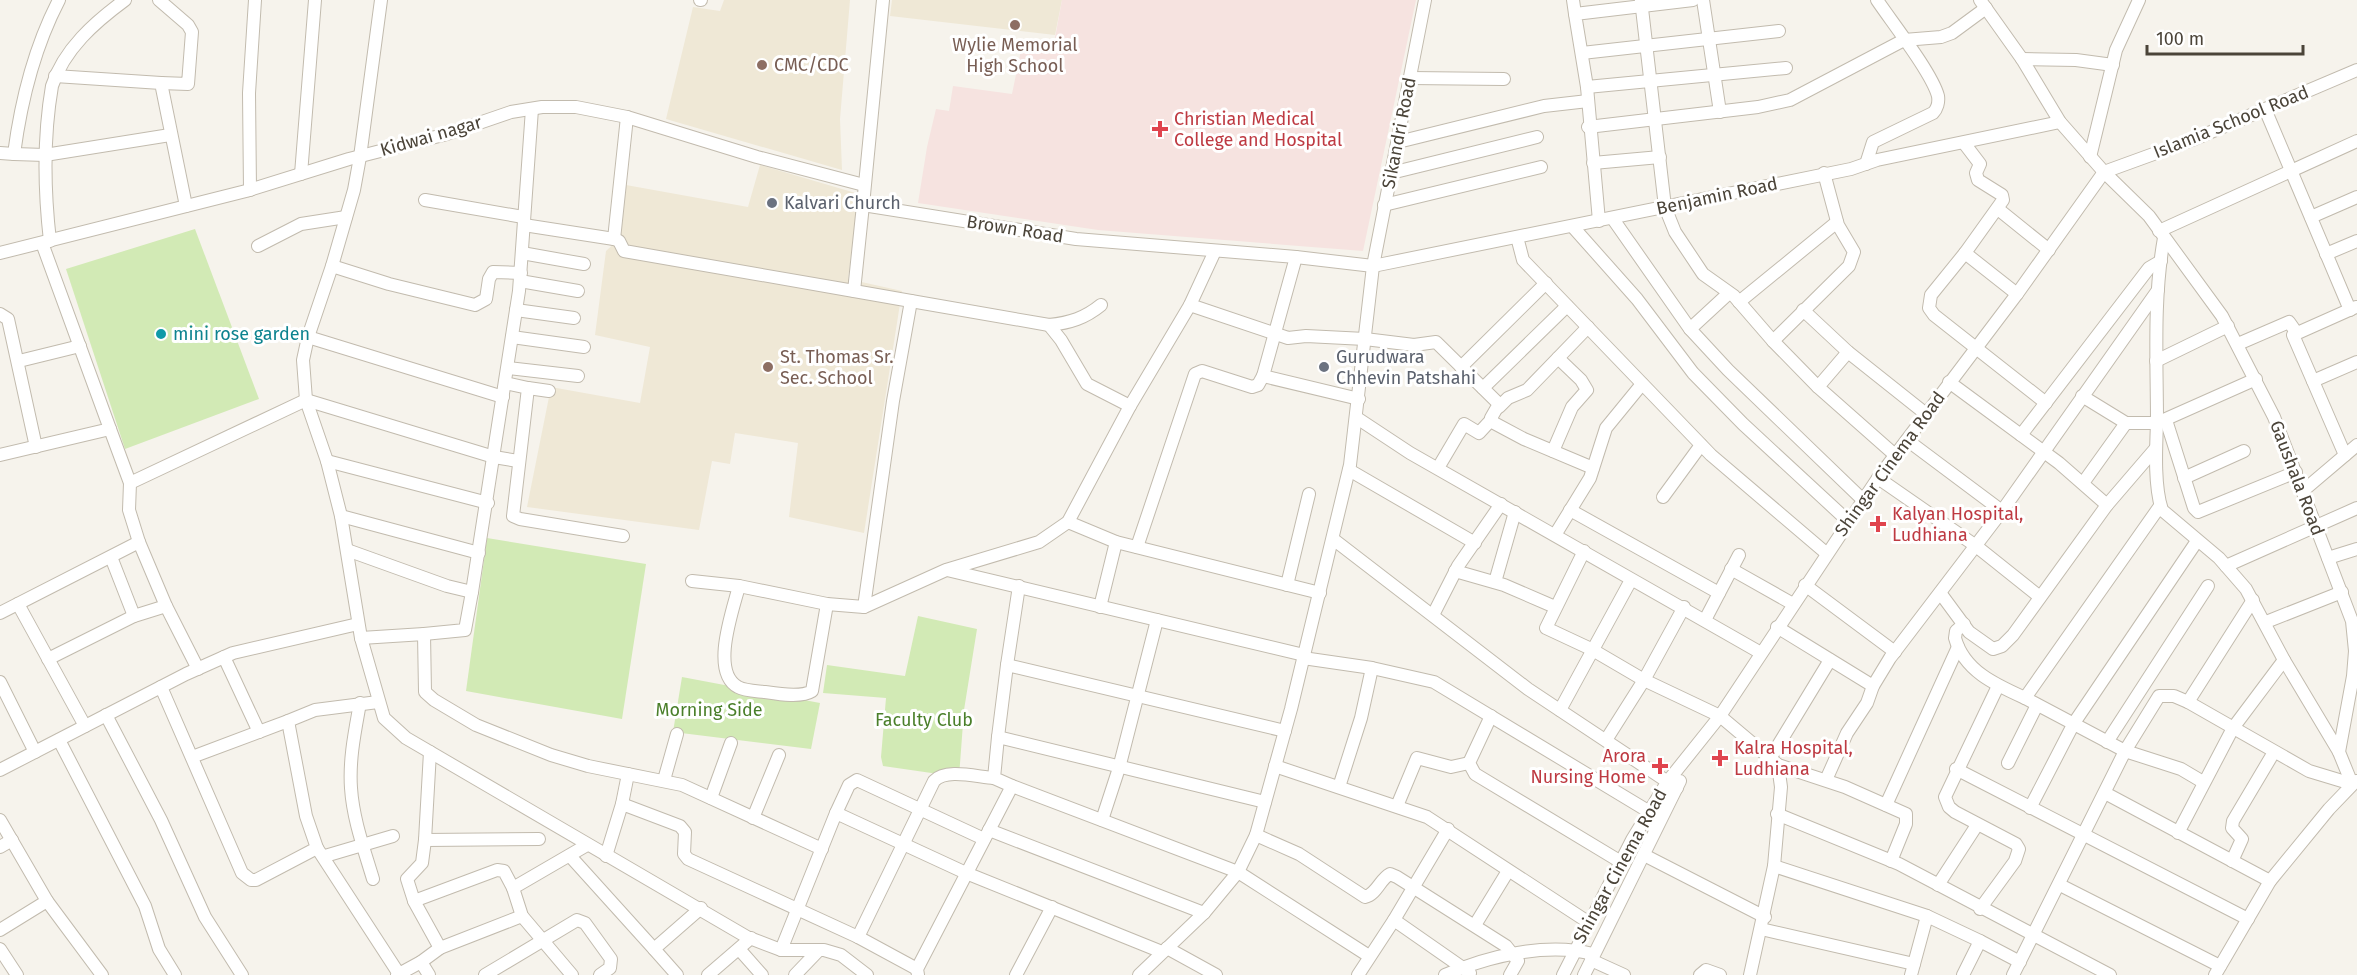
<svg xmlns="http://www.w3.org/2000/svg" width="2357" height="975" font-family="'Fira Sans',sans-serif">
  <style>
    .education { fill: #efe8d6 }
    .medical { fill: #f6e3e0 }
    .green { fill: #d2eab5 }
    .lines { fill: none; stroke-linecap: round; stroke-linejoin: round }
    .minor-casing { stroke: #c2bbae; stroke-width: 14 }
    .minor { stroke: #fff; stroke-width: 12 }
    .education-dot { fill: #8d6e63; stroke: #fff; stroke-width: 2 }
    .health-dot { fill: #e0444e; stroke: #fff; stroke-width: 2 }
    .worship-dot { fill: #6b7280; stroke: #fff; stroke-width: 2 }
    .culture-dot { fill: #0f9aa8; stroke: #fff; stroke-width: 2 }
    .labels { text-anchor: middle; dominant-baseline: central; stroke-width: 6; stroke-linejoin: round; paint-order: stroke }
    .education-label { font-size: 18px; fill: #785e54; stroke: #fff; text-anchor: start }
    .health-label { font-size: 18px; fill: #be3a42; stroke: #fff; text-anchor: start }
    .street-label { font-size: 18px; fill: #4b4439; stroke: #fff }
    .worship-label { font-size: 18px; fill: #5b616d; stroke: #fff; text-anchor: start }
    .culture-label { font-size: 18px; fill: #0d838f; stroke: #fff; text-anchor: start }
    .park-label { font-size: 18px; fill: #4a7f2a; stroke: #fff }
  </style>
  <rect width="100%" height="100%" fill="#f6f3ec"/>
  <g class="education">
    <path d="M724,0h126l-10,119 2,51 -176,-51 27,-112 27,4z"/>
    <path d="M892,0h170l-7,35 -165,-19z"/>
    <path d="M760,165l99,29 -11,85 54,12 -38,242 -75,-16 9,-74 -63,-10 -5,31 -18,-3 -13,69 -172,-23 24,-120 89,16 10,-56 -55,-12 11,-84 13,-12 7,-54 122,22z"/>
  </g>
  <path class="medical" d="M1062,0h354l-53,251 -265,-21 -180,-27 9,-56 9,-38 13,2 4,-25 59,8 9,-44 31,4z"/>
  <g class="green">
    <path d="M195,229l64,170 -134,50 -59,-180z"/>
    <path d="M487,538l159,26 -24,155 -156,-28z"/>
    <path d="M918,616l59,13 -13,81 -5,67 -76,-11 -2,-9 5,-59 -63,-5 4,-28 78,11z"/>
    <path d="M682,677l138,26 -9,46 -138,-17z"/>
  </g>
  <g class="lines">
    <defs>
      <g id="minor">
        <path d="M159,0l29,25 4,7 -4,52 -27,-1"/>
        <path d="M381,0l-21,157 -6,33 -22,76 -24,71 -5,23 3,40 21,61 14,55 20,122 23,80 22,20 341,199 34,13h43l17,5 26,20"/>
        <path d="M700,0h1"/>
        <path d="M883,0l-20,205 213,34 220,18 77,9 478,-97 26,-9 183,-38"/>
        <path d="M1573,0l2,14"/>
        <path d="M1641,0l24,207 10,25 28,42 31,22 39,45 45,46 77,68"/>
        <path d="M1703,0l17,112"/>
        <path d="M1980,0l42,59 38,63 44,50 45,44 73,100 52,101 78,204 3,30 -2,25 -14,76 13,32"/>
        <path d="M1582,53l197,-22"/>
        <path d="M2022,59l54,1 37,5"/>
        <path d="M55,76l106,7 25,123"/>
        <path d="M1410,78l94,1"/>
        <path d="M1587,87l199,-19"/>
        <path d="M2265,109l85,201"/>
        <path d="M1588,127l170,-20 32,-7 114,-60 37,-3 11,-4 34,-25"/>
        <path d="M1398,142l146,-36 44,-5"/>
        <path d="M1964,143l16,21 -4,9 2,7 24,15 1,5 -38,53 52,41"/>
        <path d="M0,153l14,1c7,-53 20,-106 45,-154"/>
        <path d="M14,154l31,1 125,-20"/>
        <path d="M2090,157l26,-107 23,-50"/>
        <path d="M1593,163l67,-6"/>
        <path d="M1866,164l7,-22 60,-29c4,-4 6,-11 5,-17 -6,-23 -47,-75 -61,-96"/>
        <path d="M1391,173l146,-36"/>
        <path d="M301,174l14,-174"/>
        <path d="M250,190l-1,-97 6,-93"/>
        <path d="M425,200l98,17"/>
        <path d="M863,205l-9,86 57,10 -18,100 -29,206"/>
        <path d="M1384,205l157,-38"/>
        <path d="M1998,209l51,41"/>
        <path d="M2311,217l46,-20"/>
        <path d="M1613,219l77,110 38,41 135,130"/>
        <path d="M1599,221l-12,-134 -12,-73 118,-14"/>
        <path d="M524,225l90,14 5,2 5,10 230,40"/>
        <path d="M1573,227l64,72 56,74 50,51 105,97"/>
        <path d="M2159,231l198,-90"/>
        <path d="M1517,237l6,23 188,195 115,98"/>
        <path d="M2164,238c-11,61 -7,123 -7,185 -1,25 -3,63 5,87l57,48 27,31 38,71 55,92"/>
        <path d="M614,239l13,-122"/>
        <path d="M50,241c-6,-52 -7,-103 2,-155 12,-37 43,-64 73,-86"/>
        <path d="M258,246l43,-22 45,-7"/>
        <path d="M0,253l246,-62 103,-32 98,-25 64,-22 31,-5h34l51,10 130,40 107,28"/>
        <path d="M522,253l62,11"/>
        <path d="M1965,253l-34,42 -2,13 5,7 112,88"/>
        <path d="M2326,254l31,-13"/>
        <path d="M1296,257l-33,119 96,23"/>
        <path d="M332,266l57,18 86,21 11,-6 3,-20 4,-7 28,1"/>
        <path d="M520,281l58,10"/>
        <path d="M911,301l138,24c21,-2 36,-7 52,-20"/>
        <path d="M1739,302l98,-80"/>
        <path d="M1190,305l98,33 18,-2 59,3 49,6 22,-3 63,62 -8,14 3,5 30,16 69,29"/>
        <path d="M516,310l58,8"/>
        <path d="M1803,310l45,42 78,62"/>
        <path d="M0,314l8,5 28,128"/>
        <path d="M1049,325l12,15 26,44 43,22"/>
        <path d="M1690,329l39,-36"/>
        <path d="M308,337l195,60"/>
        <path d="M512,337l72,10"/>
        <path d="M1773,341l76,-75 5,-14 -16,-27 -14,-52"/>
        <path d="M2238,344l51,-22 7,10"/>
        <path d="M19,361l61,-15"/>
        <path d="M2156,361l72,-35"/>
        <path d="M1461,367l85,-84"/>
        <path d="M508,368l70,8"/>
        <path d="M2313,381l44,-19"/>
        <path d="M1949,382l110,81 48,42"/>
        <path d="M505,383l23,5 -15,128 7,3 103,17"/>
        <path d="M1818,387l30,-35"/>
        <path d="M528,388l21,3"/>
        <path d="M1483,388l84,-82"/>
        <path d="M2082,396l44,27h31l99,-44"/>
        <path d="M1499,407l9,-9 19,-8 61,-63"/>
        <path d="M1357,418l53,35 351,200"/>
        <path d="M2166,420l28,88 4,4 98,-40"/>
        <path d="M110,429l20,54 -1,27 10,32 27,64 32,63"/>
        <path d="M2021,435l128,-167 12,-7"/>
        <path d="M1907,440l95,71"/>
        <path d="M1553,451l19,-44 15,-17 -6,-10 -23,-22"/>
        <path d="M0,455l110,-26 -68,-186"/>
        <path d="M2345,455l-52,-120 63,-28"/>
        <path d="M327,461l161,42"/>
        <path d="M1438,468l26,-44 15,9 12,-13"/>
        <path d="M1349,470l126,73"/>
        <path d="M1878,478l98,68 64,51"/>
        <path d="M2184,478l60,-27"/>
        <path d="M130,483l176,-83 188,57 24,4"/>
        <path d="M2083,483l43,-60"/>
        <path d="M2304,490l53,-45"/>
        <path d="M1663,497l38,-52"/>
        <path d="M2160,506l-135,192 100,53 56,18 22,13"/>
        <path d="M1570,510l149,83"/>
        <path d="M341,516l138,37"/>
        <path d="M1068,522l48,20 204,51"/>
        <path d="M1555,535l35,-57 16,-50 36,-44"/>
        <path d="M1333,539l195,150 149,99"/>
        <path d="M1137,547l58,-173 7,-3 50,16 6,-2 5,-9"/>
        <path d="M347,550l100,36 25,6 47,-301 13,-182"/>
        <path d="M1584,551l-38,77 45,21 53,31 76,36 58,49 3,22 -7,79 -24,109"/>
        <path d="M111,557l23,59"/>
        <path d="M2328,558l29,-9"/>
        <path d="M2226,566l131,-58"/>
        <path d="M1731,569l62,35"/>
        <path d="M947,570l357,85"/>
        <path d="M1455,571l49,14 51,22"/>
        <path d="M692,581l47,5 88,18 37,3 82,-37 93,-28 29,-20 62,-116 60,-101 25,-54"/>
        <path d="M1495,582l20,-70"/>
        <path d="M1287,585l22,-91"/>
        <path d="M1805,585l90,67"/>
        <path d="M739,586c-6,24 -29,86 -1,101 7,4 19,4 27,5 13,2 36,6 47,-1l15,-87"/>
        <path d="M1941,594l28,38 24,17 9,-3 11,-11 94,-130 49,-57"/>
        <path d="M18,604l67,122"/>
        <path d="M1100,607l16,-65"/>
        <path d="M0,613l139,-71"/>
        <path d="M1433,615l25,-49 43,-62"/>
        <path d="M1705,620l34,-65"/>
        <path d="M2266,622l76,-30"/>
        <path d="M1964,624l-8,7 -1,7c9,33 41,47 70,60"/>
        <path d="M1777,627l96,59"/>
        <path d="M424,634l41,-4 7,-38"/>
        <path d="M361,638l63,-4 1,58 9,8 42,25 75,30 37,11 94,19 140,64"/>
        <path d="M224,657l35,75"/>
        <path d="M1303,658l69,10 62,14 214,129"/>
        <path d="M48,659l86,-43 32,-10"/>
        <path d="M1007,665l12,-79"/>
        <path d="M0,682l35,70"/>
        <path d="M161,687l81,186 9,7h5l61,-32 -11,-32 -18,-95 27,-11 63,-8"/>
        <path d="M2188,702l65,-102"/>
        <path d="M360,703c-5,28 -11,56 -9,85 2,31 13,61 22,91"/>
        <path d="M1560,710l71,-130"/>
        <path d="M106,715l55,105 44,97 37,58"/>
        <path d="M1491,716l-22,47 6,11 146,88"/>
        <path d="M998,737l9,-72 278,66"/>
        <path d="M59,740l86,166 14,43 16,26"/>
        <path d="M1606,740l38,-60 40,-73"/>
        <path d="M2107,742l101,-156"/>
        <path d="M430,752l-5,88 114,-1"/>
        <path d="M192,757l96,-36"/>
        <path d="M1771,757l59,-97"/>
        <path d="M2008,763l29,-58"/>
        <path d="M1778,765l67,22 61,27v10l-15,37"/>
        <path d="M1275,766l152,51 161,105"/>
        <path d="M1956,769l292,150"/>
        <path d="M0,770l186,-96 47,-21 125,-29"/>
        <path d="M664,780l13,-46"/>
        <path d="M1826,780l21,-47 20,-30 6,-17 17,-28 112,-147 156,-221"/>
        <path d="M1012,786l-18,-8 4,-41 267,65"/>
        <path d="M1339,787l22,-69 11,-50"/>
        <path d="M2105,793l165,88"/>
        <path d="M711,798l20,-55"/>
        <path d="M622,804l6,-30"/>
        <path d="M1886,805l72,-158"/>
        <path d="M1397,806l20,-48 34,9 18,-4"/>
        <path d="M2030,808l44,-85 123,-182"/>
        <path d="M836,813l13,-28 8,-5 127,59"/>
        <path d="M1777,814l122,50 211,111"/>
        <path d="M753,818l26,-63"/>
        <path d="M0,820l47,81 55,74"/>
        <path d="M1102,820l17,-52 38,-148"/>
        <path d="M989,830l215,83"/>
        <path d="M2178,833l55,-105 51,-68"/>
        <path d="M1256,835l43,19 66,43c12,-3 15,-18 25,-23l7,3 109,69 12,15 -8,14"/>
        <path d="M0,847l12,-7"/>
        <path d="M317,848l82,126 -2,1"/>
        <path d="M1644,855l121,62"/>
        <path d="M325,856l68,-20"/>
        <path d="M570,856l84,93"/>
        <path d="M606,856l16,-52 58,22 5,6 -1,22 4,5 170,78 59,32"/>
        <path d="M2232,861l10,-22 -10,-11 1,-7 41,-69"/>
        <path d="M1774,866l153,50 53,25"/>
        <path d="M1938,885l39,-60"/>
        <path d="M2060,885l160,81"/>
        <path d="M414,901l-7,-22 15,-16 3,-23"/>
        <path d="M1980,909l35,-48 4,-12 -3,-5 -61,-32 -6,-5 -4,-10 53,-111"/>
        <path d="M1394,920l54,-91"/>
        <path d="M1475,925l33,-54"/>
        <path d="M1761,929l153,35"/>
        <path d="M0,930l47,-29"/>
        <path d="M858,937l76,-156c12,-13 43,-4 60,-3"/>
        <path d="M440,948l-26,-47 83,-31 7,1 9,17"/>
        <path d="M1167,948l49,27"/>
        <path d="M0,949l17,26"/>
        <path d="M739,949l23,26"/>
        <path d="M781,950l55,-137 130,60 196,79"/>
        <path d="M1591,960l33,15"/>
        <path d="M421,962l8,13"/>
        <path d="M399,974l22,-12 19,-14 82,-32"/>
        <path d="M485,975l92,-55 8,3 26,36 -1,9 -10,7"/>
        <path d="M572,975l-50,-59 -9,-28 74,-43"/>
        <path d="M677,975l-23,-26 47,-41"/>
        <path d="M708,975l43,-37"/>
        <path d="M795,975l24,-25"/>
        <path d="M918,975l-1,-6 95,-183 226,86 131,84"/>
        <path d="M1016,975l36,-68"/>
        <path d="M1139,975l65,-62 34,-41 18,-37 35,-126 59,-244 23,-199 52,-266"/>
        <path d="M1358,975l36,-55 76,53"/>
        <path d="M1445,975c43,-19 102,-33 148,-21"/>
        <path d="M1563,975l69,-135 36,-59 52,-65 158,-238 139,-184 87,-122 88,-32 165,-70"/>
        <path d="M1584,975l96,-194"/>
        <path d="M1700,975l6,-5 14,5"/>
        <path d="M1911,975l16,-59"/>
        <path d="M1963,975l17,-34 40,21"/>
        <path d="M2013,975l112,-224 34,-55h15l14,6 121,69 43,13"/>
        <path d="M2215,975l55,-94 59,-72 27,-28"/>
      </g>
    </defs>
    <use href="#minor" class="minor-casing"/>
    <use href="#minor" class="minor"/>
  </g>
  <g class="education-dot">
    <circle cx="1015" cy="25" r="6"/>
    <circle cx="762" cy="65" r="6"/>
    <circle cx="768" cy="367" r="6"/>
  </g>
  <g class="health-dot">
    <path d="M1157 120h6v6h6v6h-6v6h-6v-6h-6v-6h6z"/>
    <path d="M1875 515h6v6h6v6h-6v6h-6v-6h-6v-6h6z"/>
    <path d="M1717 749h6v6h6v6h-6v6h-6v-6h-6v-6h6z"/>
    <path d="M1657 757h6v6h6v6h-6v6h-6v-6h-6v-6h6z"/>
  </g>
  <g class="worship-dot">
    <circle cx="772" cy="203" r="6"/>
    <circle cx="1324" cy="367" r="6"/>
  </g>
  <circle class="culture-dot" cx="161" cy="334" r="6"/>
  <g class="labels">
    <g class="education-label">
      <text x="1015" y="45" text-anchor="middle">Wylie Memorial<tspan x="1015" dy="21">High School</tspan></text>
      <text x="774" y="65">CMC/CDC</text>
      <text x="780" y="357">St. Thomas Sr.<tspan x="780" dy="21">Sec. School</tspan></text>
    </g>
    <g class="health-label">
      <text x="1174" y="119">Christian Medical<tspan x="1174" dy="21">College and Hospital</tspan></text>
      <text x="1892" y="514">Kalyan Hospital,<tspan x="1892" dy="21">Ludhiana</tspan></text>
      <text x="1734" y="748">Kalra Hospital,<tspan x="1734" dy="21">Ludhiana</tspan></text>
      <text x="1646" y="756" text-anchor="end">Arora<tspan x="1646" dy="21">Nursing Home</tspan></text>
    </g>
    <g class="street-label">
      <text transform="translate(2231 122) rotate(-22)">Islamia School Road</text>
      <text transform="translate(1399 133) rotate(-79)">Sikandri Road</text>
      <text transform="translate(431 136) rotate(-16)">Kidwai nagar</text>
      <text transform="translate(1717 196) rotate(-12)">Benjamin Road</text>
      <text transform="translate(1015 229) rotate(9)">Brown Road</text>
      <text transform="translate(1890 464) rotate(-54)">Shingar Cinema Road</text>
      <text transform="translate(2297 478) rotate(69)">Gaushala Road</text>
      <text transform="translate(1620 866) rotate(-61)">Shingar Cinema Road</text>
    </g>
    <g class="worship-label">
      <text x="784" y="203">Kalvari Church</text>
      <text x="1336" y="357">Gurudwara<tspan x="1336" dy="21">Chhevin Patshahi</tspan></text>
    </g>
    <g class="culture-label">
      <text x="173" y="334">mini rose garden</text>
    </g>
    <g class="park-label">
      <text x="709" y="710">Morning Side</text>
      <text x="924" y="720">Faculty Club</text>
    </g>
  </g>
  <path d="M2147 45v9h156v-9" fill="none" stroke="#4b4439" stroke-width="3"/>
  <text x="2156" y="45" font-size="18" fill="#4b4439" stroke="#ffffff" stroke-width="4.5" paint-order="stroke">100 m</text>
</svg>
